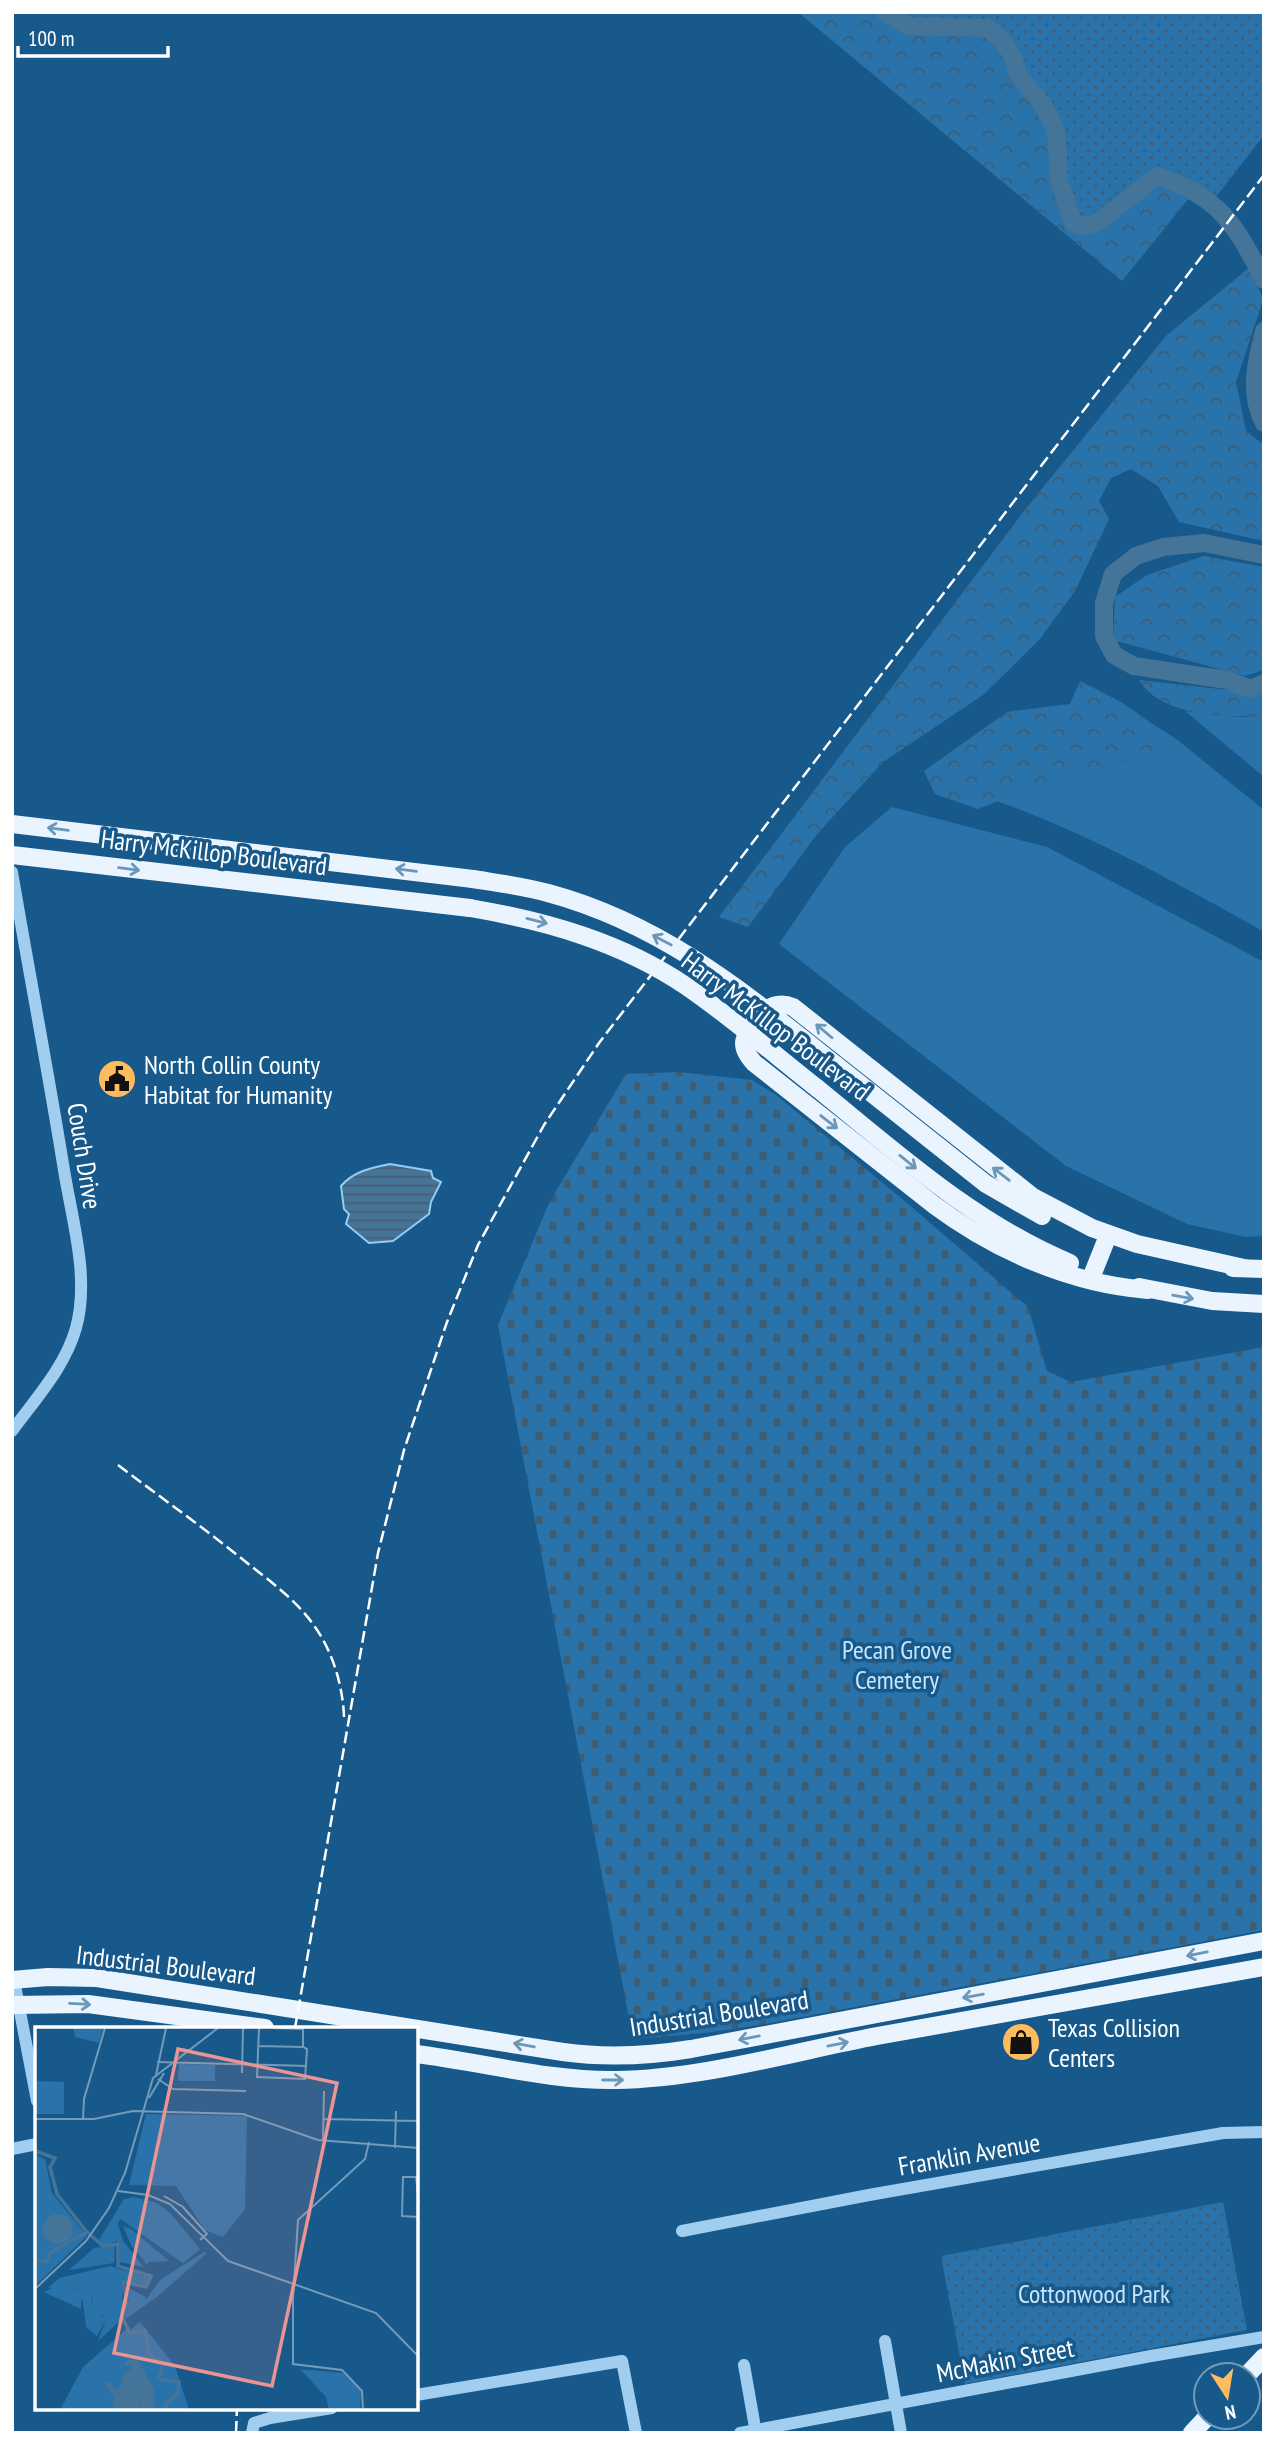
<svg xmlns="http://www.w3.org/2000/svg" width="1276" height="2445" font-family="'PT Sans Narrow',sans-serif">
  <style>
    .grass { fill: #2a73aa }
    .forest { fill: url(#forest-crowns) }
    .cemetery { fill: url(#cemetery-stones) }
    .park { fill: url(#park-dots) }
    .water { fill: url(#water-rules); stroke: #94cbf1; stroke-width: 2 }
    .lines { fill: none; stroke-linecap: round; stroke-linejoin: round }
    .river { stroke: #457499; stroke-width: 18 }
    .minor { stroke: #a1ceee; stroke-width: 12 }
    .major { stroke: #e9f4ff; stroke-width: 18 }
    .rail { stroke: #fff; stroke-width: 2.5; stroke-dasharray: 12 5; stroke-linecap: butt }
    .major-bridge { stroke: #e9f4ff; stroke-width: 18 }
    .oneway { stroke: #6b97b9 }
    .labels { text-anchor: middle; dominant-baseline: central; stroke-width: 7; stroke-linejoin: round; paint-order: stroke }
    .street-label { font-size: 26px; fill: #fff; stroke: #17598b }
    .poi-label { font-size: 26px; fill: #fff; stroke: #17598b; text-anchor: start }
    .park-label { font-size: 26px; fill: #c7e5fa; stroke: #17598b }
    .inset-river { fill: none; stroke: #457499; stroke-width: 3.5 }
    .inset-road { fill: none; stroke: #749bb9; stroke-width: 2 }
    .view { fill: #ea9494; fill-opacity: 0.15; stroke: #ea9494; stroke-width: 3.5 }
    .inset-edge { fill: none; stroke: #fff; stroke-width: 3.5 }
  </style>
  <defs>
    <pattern id="forest-crowns" width="20" height="18" patternUnits="userSpaceOnUse" patternTransform="scale(1.75)"><rect width="20" height="18" fill="#2a73aa"/><path d="M2 6a3 3 0 1 1 6 0M12 15a3 3 0 1 1 6 0" fill="none" stroke="#3e5c72"/></pattern>
    <pattern id="cemetery-stones" width="16" height="16" patternUnits="userSpaceOnUse" patternTransform="scale(1.75)"><rect width="16" height="16" fill="#2a73aa"/><path d="M2 7V4a2 2 0 0 1 4 0v3zM10 15v-3a2 2 0 0 1 4 0v3z" fill="#3e5c72"/></pattern>
    <pattern id="park-dots" width="8" height="8" patternUnits="userSpaceOnUse" patternTransform="scale(1.75)"><rect width="8" height="8" fill="#2a73aa"/><path d="M2 2h.1M6 6h.1" fill="none" stroke="#3e5c72" stroke-width="1.8" stroke-linecap="round"/></pattern>
    <pattern id="water-rules" width="6" height="5" patternUnits="userSpaceOnUse" patternTransform="scale(1.75)"><rect width="6" height="5" fill="#457499"/><path d="M0 2.5h6" fill="none" stroke="#495e6f"/></pattern>
  </defs>
  <rect width="100%" height="100%" fill="#17598b"/>
  <g class="grass">
    <path d="M1185,711l53,6 26,-1v61z"/>
    <path d="M1151,723l24,15 89,72v122c-87,-49 -173,-97 -267,-131l55,-21 109,-27z"/>
    <path d="M892,807l155,40 217,115v274l-18,1 -59,-13 -121,-58 -287,-222 66,-97z"/>
  </g>
  <g class="forest">
    <path d="M798,12h466v93l-142,176z"/>
    <path d="M1250,267l13,33 -27,82 10,49 18,14v96l-85,-19 -21,-36 -27,-17 -20,9 -12,23 10,18 -34,72 -36,49 -56,55 -100,67 -65,71 -70,94 -29,-10 305,-406 142,-175z"/>
    <path d="M1204,556l60,11v103l-19,6 -132,-36 2,-43 32,-22z"/>
    <path d="M1139,680l125,14v22c-39,1 -102,1 -125,-36z"/>
    <path d="M1080,681l41,21 30,21 11,30 -110,27 -74,29 -43,-15 -11,-23 83,-59 63,-8z"/>
  </g>
  <path class="cemetery" d="M679,1072l73,8 24,15 131,108 121,104 19,64 24,11 193,-35v583l-505,95 -54,8 -72,6 -135,-714 51,-122 77,-129z"/>
  <g class="park">
    <path d="M886,12h378v123l-52,67 -15,-13 -39,-14 -60,45c-9,4 -16,7 -24,1 -5,-13 -12,-27 -14,-41 -2,-18 2,-36 -5,-53 -8,-22 -27,-34 -37,-54 -7,-15 -11,-42 -32,-46 -33,-5 -73,9 -100,-15z"/>
    <path d="M1223,2202l24,128 -282,54 -24,-128z"/>
  </g>
  <path class="water" d="M390,1164l41,7 2,7 8,4 -10,20 -2,12 -36,27 -24,2 -23,-19 3,-10 -5,-5 -3,-23c13,-15 30,-18 49,-22z"/>
  <g class="lines">
    <g class="river">
      <path d="M885,12l24,14 79,2 15,13 10,16 5,17 24,30 12,22 3,14 2,41 14,41c9,6 16,4 25,0l59,-46c62,20 78,48 107,104"/>
      <path d="M1264,331c-8,32 -16,62 0,92"/>
      <path d="M1264,555l-60,-12 -41,4 -27,9 -23,18 -9,29v33l10,19 20,11 93,14 24,9 13,-6"/>
    </g>
    <g class="minor">
      <path d="M12,872c17,100 36,199 52,298 8,50 26,108 12,158 -11,39 -40,70 -64,103"/>
      <path d="M14,1980l23,121"/>
      <path d="M12,2149l25,-5"/>
      <path d="M682,2231l187,-36 354,-62 41,-1"/>
      <path d="M885,2341l16,92"/>
      <path d="M744,2365l12,68"/>
      <path d="M416,2395l206,-34 14,72"/>
      <path d="M252,2433l2,-10 16,-5 62,-10"/>
      <path d="M740,2433l411,-77 113,-19"/>
    </g>
    <g class="major">
      <path d="M12,824l461,55"/>
      <path d="M12,855l458,53"/>
      <path d="M836,1065l150,119 56,32"/>
      <path d="M817,1088c80,65 157,135 253,175"/>
      <path d="M1233,1268l31,1"/>
      <path d="M1093,1273l12,-30"/>
      <path d="M1139,1287l73,14 52,3"/>
      <path d="M1148,1290c-77,-6 -152,-39 -214,-85l-180,-142c-5,-6 -10,-12 -10,-20 1,-9 6,-15 11,-21 10,-14 21,-22 38,-15l240,190 59,31 45,16 107,24"/>
      <path d="M12,1980l36,-3 49,1 466,74c43,6 85,4 128,-3l573,-108"/>
      <path d="M12,2005l76,-1 177,24"/>
      <path d="M416,2054c66,8 133,27 200,26 85,-1 177,-28 261,-44 129,-24 258,-45 387,-69"/>
      <path d="M1247,2375l17,-18"/>
      <path d="M1192,2433l15,-16"/>
    </g>
    <g class="rail">
      <path d="M118,1465c41,31 83,61 123,93 26,21 55,41 74,69 18,25 28,60 29,90"/>
      <path d="M295,2028l83,-475 26,-103 43,-128 31,-77 66,-120 55,-82 665,-868"/>
      <path d="M236,2433l1,-25"/>
    </g>
    <g class="major-bridge">
      <path d="M473,879c25,4 50,7 75,14 115,31 197,100 288,172"/>
      <path d="M470,908c76,13 151,34 216,78 45,31 88,68 131,102"/>
    </g>
  </g>
  <defs><path id="oneway-shaft" d="M-6 0H5M1.5-3L5.5 0L1.5 3" fill="none" stroke-width="1.6" stroke-linecap="round" stroke-linejoin="round" transform="scale(1.75)"/></defs>
  <g class="oneway">
    <use href="#oneway-shaft" transform="translate(58 829) rotate(-173)"/>
    <use href="#oneway-shaft" transform="translate(129 869) rotate(7)"/>
    <use href="#oneway-shaft" transform="translate(406 870) rotate(-173)"/>
    <use href="#oneway-shaft" transform="translate(537 921) rotate(14)"/>
    <use href="#oneway-shaft" transform="translate(662 940) rotate(-152)"/>
    <use href="#oneway-shaft" transform="translate(824 1031) rotate(-140)"/>
    <use href="#oneway-shaft" transform="translate(829 1122) rotate(38)"/>
    <use href="#oneway-shaft" transform="translate(908 1162) rotate(39)"/>
    <use href="#oneway-shaft" transform="translate(1001 1174) rotate(-142)"/>
    <use href="#oneway-shaft" transform="translate(1183 1297) rotate(10)"/>
    <use href="#oneway-shaft" transform="translate(1197 1954) rotate(169)"/>
    <use href="#oneway-shaft" transform="translate(973 1996) rotate(170)"/>
    <use href="#oneway-shaft" transform="translate(80 2004) rotate(3)"/>
    <use href="#oneway-shaft" transform="translate(749 2038) rotate(169)"/>
    <use href="#oneway-shaft" transform="translate(838 2044) rotate(-11)"/>
    <use href="#oneway-shaft" transform="translate(524 2045) rotate(-170)"/>
    <use href="#oneway-shaft" transform="translate(613 2080)"/>
  </g>
  <defs>
    <symbol id="civic-disc" viewBox="-11 -11 22 22"><circle r="9.5" fill="#ffbc5f" stroke="#17598b"/><path d="M-.6-6.5H3V-4.5H.6V-3L4-1V1h2V6H-6V1h2V-1L-.6-3ZM-1.2 2.5V6h2.4V2.5Z" fill="#111"/></symbol>
    <symbol id="shop-disc" viewBox="-11 -11 22 22"><circle r="9.5" fill="#ffbc5f" stroke="#17598b"/><path d="M-5-2.5h2.3a2.7 3.5 0 0 1 5.4 0H5L5.5 6h-11ZM-1.5-2.5h3a1.5 2.3 0 0 0-3 0Z" fill="#111"/></symbol>
  </defs>
  <g fill-rule="evenodd">
    <use href="#civic-disc" x="95" y="1057" width="44" height="44"/>
    <use href="#shop-disc" x="999" y="2020" width="44" height="44"/>
  </g>
  <g class="labels">
    <g class="street-label">
      <text transform="translate(214 852) rotate(7)">Harry McKillop Boulevard</text>
      <text transform="translate(776 1026) rotate(37)">Harry McKillop Boulevard</text>
      <text transform="translate(85 1156) rotate(81)">Couch Drive</text>
      <text transform="translate(166 1965) rotate(7)">Industrial Boulevard</text>
      <text transform="translate(719 2013) rotate(-9)">Industrial Boulevard</text>
      <text transform="translate(969 2154) rotate(-10)">Franklin Avenue</text>
      <text transform="translate(1005 2360) rotate(-11)">McMakin Street</text>
    </g>
    <g class="poi-label">
      <text x="144" y="1064">North Collin County<tspan x="144" dy="30">Habitat for Humanity</tspan></text>
      <text x="1048" y="2027">Texas Collision<tspan x="1048" dy="30">Centers</tspan></text>
    </g>
    <g class="park-label">
      <text x="897" y="1649">Pecan Grove<tspan x="897" dy="30">Cemetery</tspan></text>
      <text x="1094" y="2293">Cottonwood Park</text>
    </g>
  </g>
  <g transform="translate(35 2027)">
    <rect width="383" height="383" fill="#17598b"/>
    <path d="M0,128l10,4 7,34 35,43 -52,50zM99,170l23,6 13,10 30,36 -17,14 -63,-44 -2,5 5,17 21,26 -25,-5 1,-18 -3,-3 -13,4 -5,-5 25,-41zM88,199l8,3 38,32 -21,1v4l-17,-21zM24,251l12,10 20,7 1,9 13,17 -8,15 -11,-9 -3,-26 -9,-11 -26,-2z" fill="#2a73aa"/>
    <path d="M80,218l-1,18 -45,7 25,-22zM169,225l3,1 -49,43 -34,24 5,-20 -5,-15 23,13 13,-18zM75,239l41,12 -6,7 -22,-4 -1,38 -24,22 7,-19 -3,-7 -7,-1 -4,-19 -20,-7 -12,-10zM21,259l26,6 -1,17 -37,-17zM105,295l35,44 14,44h-32l-43,-67zM265,342l43,4 18,18 -1,19h-31l-3,-13z" fill="#2a73aa"/>
    <path d="M111,87l101,2 -2,93 -22,28 -18,-7 -29,-44 -47,-1z" fill="#2a73aa"/>
    <path d="M38,1h30l-4,15 -24,-6zM144,37l36,1v16h-37zM0,54l29,1v32h-29zM92,302l6,5 12,-3 4,24 16,12 -7,12 21,3 -1,12 -13,11 4,5h-109l23,-43z" fill="#2a73aa"/>
    <path d="M8 202a15 15 0 1 1 30 0a15 15 0 1 1-30 0ZM96,331h6l17,32v20h-13l-2,-12v12h-26l1,-14 -10,-13 6,-2 4,9 7,-3 2,-12 10,-8 -10,-3 -2,6 -1,-4z" fill="#457499"/>
    <path class="inset-river" d="M0,124l20,7 -5,9 7,27 29,37 17,15 15,-2v22l33,10 -5,11 -23,-5 4,21 -5,14 8,16 15,-2 4,24 15,8 -6,16 21,3 -1,12 -13,11 4,5M0,234h12l3,-8 37,-21"/>
    <path class="inset-road" d="M224,1l-2,49 48,2 2,-30 -4,-2v-18l-30,-1M224,19l44,1M122,35l150,4M207,46l1,-45M121,48l10,-47M123,52l15,10 73,2M114,71l15,-25M0,92h59l39,-8 110,3 75,26 101,8M288,92l96,2M48,93l1,-21 21,-71M288,113l1,-49M360,121l1,-37M381,150l3,27M384,150h-16l-1,39 17,1M83,164l30,4 22,9 58,57 148,52 43,44M129,169l19,11 24,27 -7,6M0,262l51,-48 23,-33 16,-35 28,-95 65,-50M328,383l-1,-19 -20,-21 -49,-6v-65l5,-79 67,-61 4,-17"/>
    <path class="view" d="M143,22l159,34 -65,303 -158,-33z"/>
    <rect width="383" height="383" class="inset-edge"/>
  </g>
  <rect width="1276" height="2445" fill="none" stroke="#ffffff" stroke-width="28"/>
  <g transform="translate(1227 2396) rotate(168)"><circle r="33" fill="#17598b" stroke="#749bb9" stroke-width="2"/>
  <path d="M0-5L12 26L0 18L-12 26Z" fill="#ffbc5f"/>
  <text y="-10" font-size="19" font-weight="bold" text-anchor="middle" fill="#ffffff">N</text>
  </g>
  <path d="M18 46v10h150v-10" fill="none" stroke="#ffffff" stroke-width="3.5"/>
  <text x="28" y="46" font-size="21" fill="#ffffff" stroke="#17598b" stroke-width="5" paint-order="stroke">100 m</text>
</svg>
